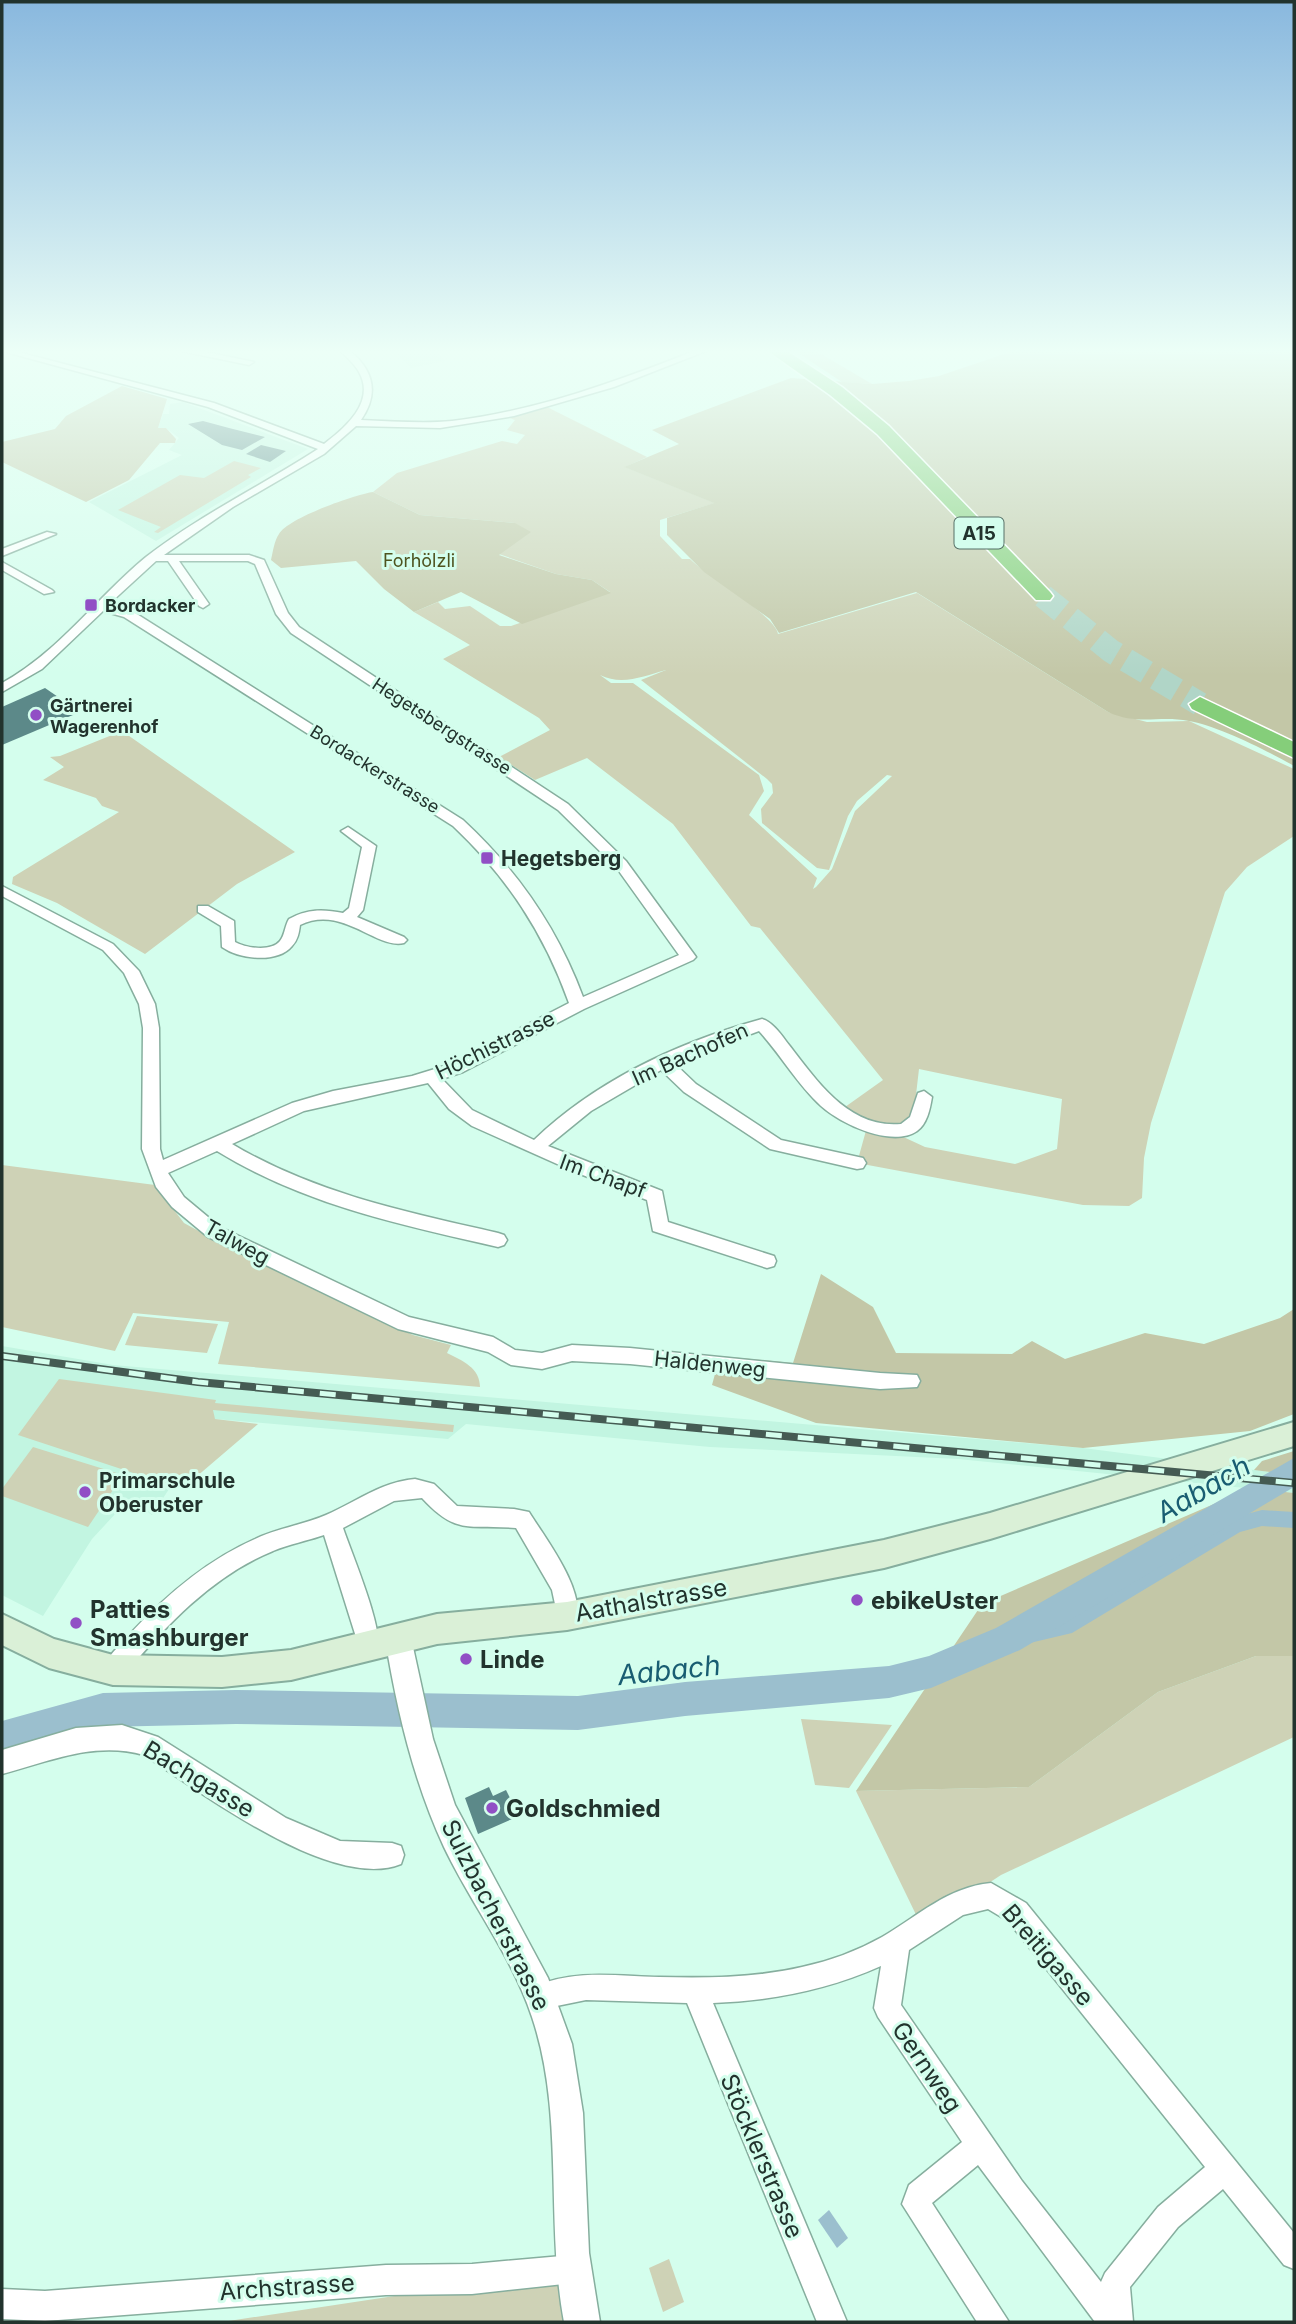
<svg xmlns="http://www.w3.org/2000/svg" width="1296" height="2324" font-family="Inter,sans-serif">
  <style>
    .built { fill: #c2f5e1 }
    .green { fill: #ced2b6; fill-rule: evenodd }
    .forest { fill: #c3c7a7 }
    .water { fill: #9bbfce }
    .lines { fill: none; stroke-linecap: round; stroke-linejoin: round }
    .canal { fill: #9bbfce; fill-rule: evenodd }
    .river { fill: #9bbfce; fill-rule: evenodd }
    .building { fill: #5c8989 }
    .motorway-tunnel { stroke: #b0d5c7; stroke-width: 24; stroke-dasharray: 24 11; stroke-linecap: butt }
    .minor-casing { stroke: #86ae9e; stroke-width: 3 }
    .tertiary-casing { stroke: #86ae9e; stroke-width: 3 }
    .secondary-casing { stroke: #86ae9e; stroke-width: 4 }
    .motorway-casing { stroke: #fff; stroke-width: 3 }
    .minor { fill: #fff; fill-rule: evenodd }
    .tertiary { fill: #fff; fill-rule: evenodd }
    .secondary { fill: #daf0d7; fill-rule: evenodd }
    .motorway { fill: #85ce7a; fill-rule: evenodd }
    .rail-casing { stroke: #455b53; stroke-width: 8 }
    .rail { stroke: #d4feed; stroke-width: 5; stroke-dasharray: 16; stroke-linecap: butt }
    .poi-dot { fill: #914fc5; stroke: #d4feed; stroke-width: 2.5 }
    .labels { text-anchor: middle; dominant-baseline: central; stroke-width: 6; stroke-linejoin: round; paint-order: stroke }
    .far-park-label { font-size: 18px; fill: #4e531f; stroke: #d4feed }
    .far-poi-label { font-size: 18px; font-weight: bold; fill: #22332d; stroke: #d4feed; text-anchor: start }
    .far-street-label { font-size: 18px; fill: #22332d; stroke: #d4feed }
    .shield { fill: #d4feed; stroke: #577067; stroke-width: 2 }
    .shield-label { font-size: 19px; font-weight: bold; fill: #22332d }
    .poi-label { font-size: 21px; font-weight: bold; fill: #22332d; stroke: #d4feed; text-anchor: start }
    .street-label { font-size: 21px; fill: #22332d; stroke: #d4feed }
    .near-street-label { font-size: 24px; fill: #22332d; stroke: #d4feed }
    .near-poi-label { font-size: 24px; font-weight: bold; fill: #22332d; stroke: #d4feed; text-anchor: start }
    .near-water-label { font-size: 28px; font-style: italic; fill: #195d72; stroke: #d4feed }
  </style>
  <rect width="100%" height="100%" fill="#d4feed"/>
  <g class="built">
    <path d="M393,351h43l9,10 -34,7z"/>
    <path d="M183,402l125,47 -152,92 -67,-39 93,-47 -13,-5 10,-12 -13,-10h-8l5,-14h6l1,-10z"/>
    <path d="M2,1346l111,19 970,83 211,27v18l-336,-34 -248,-12 -244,-23 -18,15 -233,-20 -63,96 -23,-16 -37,40 -49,77 -41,-21z"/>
  </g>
  <g class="green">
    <path d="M795,351h21l56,33 -30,-2z"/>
    <path d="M541,404l106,53 -22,10 90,36 -55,17v16l22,23h8c17,17 86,57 88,75l139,-41 191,119 39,10 42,-1 105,48v67l-47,31 -22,25 -74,231 -7,35 -2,40 -13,8 -46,-1 -226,-42 10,-36 -29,-15 45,-32 -123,-152 -9,-2 -78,-102 -86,-66 -52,22 -36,-23 51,-27 -11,-12 -96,-59 27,-14 -56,-33 24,-10 7,7 25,-3 30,20h11l99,-34 -18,-12 -36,-6 -57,-20 16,-31 -95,-8 -47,-23 24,-19 105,-32 15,3 8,-9 -18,-5 8,-10 -16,-6zM666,670l-25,10 126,99 5,5 1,9 -12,16 1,14 55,45 12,2 19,-54 9,-15 30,-26 5,1 -37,35 -23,58 -16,18 -3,2 4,-11 -68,-63 15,-24 -5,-16 -126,-92h-22l-11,-8c22,11 44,1 66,-5zM919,1069l143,30 -5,50 -42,15 -90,-17 -28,-13 15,-5z"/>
    <path d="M234,461l27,7 -13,7 3,2 -93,56 -4,-1 7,-5 -43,-17 62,-35 24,3z"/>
    <path d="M122,731l173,121 -58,32 -92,70 -88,-51 -45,-19 1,-7 106,-65 -17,-6 -6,-8 -53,-18 21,-13 -14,-10 10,-1z"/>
    <path d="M2,1165l153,20 29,38 44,24 185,88 38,10 -4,8c16,8 33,15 33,34l-262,-23 11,-42 -96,-9 -18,38 -113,-24z"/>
    <path d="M137,1316l81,8 -11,29 -82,-8z"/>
    <path d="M59,1379l157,21 -1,3 239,22 -1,7 -240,-22 2,9 43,5 -76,65 -164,-54z"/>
    <path d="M33,1447l90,28 -35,52 -86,-31v-7z"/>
    <path d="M1256,1656h38v81l-293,138 -79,52 -66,-136 173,-4 129,-95z"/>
    <path d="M801,1719l91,6 -43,63 -34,-3z"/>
    <path d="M669,2259l15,43 -21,10 -14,-44z"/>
    <path d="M573,2269l17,53h-368z"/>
  </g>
  <g class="forest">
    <path d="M1013,351h281v415c-24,-14 -78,-41 -105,-45 -31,-6 -50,5 -81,-9l-192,-120 -137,41 -9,-14 -66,-47 -37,-37v-17l47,-15 -90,-36 55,-23 -27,-14 139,-52 81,6 37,-3 30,-5z"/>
    <path d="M122,386l45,13 -9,29h8l10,11 -1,4h-15l-31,37 -43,22 -84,-40v-20l53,-13 11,-13z"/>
    <path d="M373,492l47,23 95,8 16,9 -32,23 57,19 36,6 19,13 -89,31 -61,-32 -47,20 -30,-23 -28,-28 -75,7 -10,-8c2,-8 3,-19 8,-26 9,-16 75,-39 94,-42z"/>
    <path d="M821,1274l52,33 23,46 116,1 20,-13 33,18 80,-26 59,11 76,-26 14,-9v105l-44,17 -167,17 -267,-25 -104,-38 8,-29 73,7z"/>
    <path d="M1294,1451v24l-40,-5 8,-9z"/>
    <path d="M1251,1488l43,5v163h-38l-98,36 -129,95 -173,4 126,-187z"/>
  </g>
  <path class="water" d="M829,2210l19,28 -11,10 -19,-28z"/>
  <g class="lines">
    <path class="canal" d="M1262,1510l32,2v16l-32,-2 -22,6 -168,101 -64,15 -7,-2 -3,-7 3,-7 60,-14 167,-99z"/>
    <path class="river" d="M1294,1458v29l-274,163 -89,38 -42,10 -204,18 -107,14 -342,-6 -133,3 -101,28v-34l101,-28 133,-3 342,6 107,-14 204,-16 40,-10 67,-28z"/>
  </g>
  <g class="building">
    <path d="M203,421l26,7 36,9 -23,13 -20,-5 -34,-21z"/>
    <path d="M261,445l25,6 -16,11 -24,-8z"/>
    <path d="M45,688l35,24 -78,33v-38z"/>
    <path d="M489,1787l4,9 13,-6 13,26 -41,18 -13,-36z"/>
  </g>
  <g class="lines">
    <path class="motorway-tunnel" d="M1043,596l68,55 89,53"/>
    <defs>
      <g id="minor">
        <path d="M2,351h12l200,52 110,41c21,-16 52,-42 35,-72 -5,-9 -12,-14 -18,-21h9c24,20 29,43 11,69 30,1 61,4 91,1 83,-10 164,-39 242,-70h12l-92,36 -100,29 -74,12 -84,-2 -32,28 -91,53 -69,48h85l15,5 24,53 11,14 269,177 58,57 70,96 -3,3 -109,49 -121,63 -21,7 30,31 62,30c63,-60 145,-98 228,-121 11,3 20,17 27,26 28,36 60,84 112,79l9,-7 8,-24 6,-2 8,6c-2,12 -5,27 -15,34 -25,17 -76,-7 -96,-25 -24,-22 -40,-51 -62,-75l-85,32 22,21 85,56 82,18 3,5 -3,5 -6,1 -87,-20 -86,-57 -23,-22 -70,41 -43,35 114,45 6,31 106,34 2,5 -2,5 -7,2 -114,-37 -6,-31 -72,-28 -103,-46 -23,-17 -21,-26 -124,28 -72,33c82,49 174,68 266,89l6,2 3,5 -3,5 -6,2c-98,-22 -195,-43 -281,-96l-49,22 16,24 36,30 189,90 84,20 22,13 27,3 30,-8 58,3 250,25 37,2 3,6 -3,6 -37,2 -250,-25 -58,-3 -30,8 -31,-4 -23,-13 -90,-23 -190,-92 -36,-30 -16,-20 -14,-38 1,-121 -4,-24 -15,-31 -21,-23 -101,-54v-10l111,58 26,27 16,33 4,24 1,121 3,11 129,-57 41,-12 79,-15 39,-12 118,-61c-25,-70 -62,-126 -116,-177l-329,-209 -21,-6 -61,58 -40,23v-9c57,-31 94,-85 144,-126 54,-42 115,-71 172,-108l-110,-42zM156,561h12l31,45 4,2 6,-4 -30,-43h69l7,3 21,50 15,19 267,177 58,57 63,88 -96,42c-26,-70 -66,-127 -120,-177l-331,-209 -24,-6z"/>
        <path d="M181,351h20l53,11 -5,3z"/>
        <path d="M47,532l9,2 -54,22v-7z"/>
        <path d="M2,562l50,28 2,2 -10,2 -42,-24z"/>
        <path d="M348,827l28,19 -13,64 -6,7 47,20 3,3 -3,3c-27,7 -62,-39 -104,-18 -1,7 -2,15 -8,21 -15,18 -53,13 -70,1l-1,-21 -23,-14v-6h10l26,15 1,21c11,6 36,10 45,-1 5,-6 5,-16 9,-22 18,-10 34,-10 54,-6l6,-5 13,-61 -21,-16z"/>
        <path d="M415,1479l19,5 23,22 57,3 15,3c16,26 59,81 46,111l-8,3 -8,-3 -7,-33 -36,-62c-47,-4 -59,8 -94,-30l-28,3 -51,27c8,24 43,106 34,125l-8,4 -8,-4 -37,-118c-17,6 -35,9 -51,16 -62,25 -109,77 -152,127l-8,3 -8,-3 -3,-8c5,-13 16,-23 26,-34 36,-39 77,-75 127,-97 23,-11 48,-14 71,-24 30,-13 55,-33 89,-36z"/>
        <path d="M122,1725l36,12 128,81 54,23 52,2 9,3 3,9 -3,9c-69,28 -200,-72 -257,-109 -49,-14 -94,6 -142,19v-24l74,-22z"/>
        <path d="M991,1883l35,20 268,330v36l-10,-4 -61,-76 -45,38 -48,60 3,35h-38l-117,-157 -46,38 77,119h-32l-75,-118 7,-19 53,-43 -84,-125 -4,-9 7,-42c-54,24 -109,35 -168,37l134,319h-30l-130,-319 -101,-3 -44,9 -9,-4 -4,-9 4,-9c42,-18 82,-11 126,-10 47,1 96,1 143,-10 28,-6 55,-16 80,-30 36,-21 66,-50 109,-54zM988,1909l20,12 197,246 -47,40 -53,66 -4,9 -79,-101 -121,-176 8,-55 54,-35z"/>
        <path d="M573,2255l10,4 4,10 -4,10 -10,4 -101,11 -86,1 -341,26 -43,-2v-30l43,2 341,-26 86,-1z"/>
      </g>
      <path id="tertiary" d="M398,1625l10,4 3,9 22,101 22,66 93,173 24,66 11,69 6,140 11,69h-36c-19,-101 1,-207 -32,-305 -20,-61 -61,-113 -88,-170 -31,-67 -47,-137 -59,-209l3,-9z"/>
      <path id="secondary" d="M1294,1422v24l-304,93 -106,29 -317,62 -130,14 -146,36 -69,7 -109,-2 -64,-17 -47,-23v-31l52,25 59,16 109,2 69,-7 146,-36 130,-12 317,-62 106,-27z"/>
      <g id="motorway">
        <path d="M768,351h19l55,36 47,39 161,166 3,4 -3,4h-14l-159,-166 -47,-39z"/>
        <path d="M1200,697l94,45v16l-102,-49 -3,-5z"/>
      </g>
    </defs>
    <use href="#minor" class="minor-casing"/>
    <use href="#tertiary" class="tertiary-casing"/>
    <use href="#secondary" class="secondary-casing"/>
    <use href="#motorway" class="motorway-casing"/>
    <use href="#minor" class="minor"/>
    <use href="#tertiary" class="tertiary"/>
    <use href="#secondary" class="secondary"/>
    <use href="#motorway" class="motorway"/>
    <defs>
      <path id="rail" d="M2,1356l196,26 1096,101"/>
    </defs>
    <use href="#rail" class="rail-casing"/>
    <use href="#rail" class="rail"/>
  </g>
  <linearGradient id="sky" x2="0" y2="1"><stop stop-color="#89b8de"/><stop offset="0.52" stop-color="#ecfff7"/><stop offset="1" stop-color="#ecfff7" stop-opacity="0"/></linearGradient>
  <rect width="1296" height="676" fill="url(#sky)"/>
  <g class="poi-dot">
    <rect x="84" y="598" width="14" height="14" rx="3.5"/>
    <circle cx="36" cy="715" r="7"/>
    <rect x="480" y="851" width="14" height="14" rx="3.5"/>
    <circle cx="85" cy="1492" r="7"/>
    <circle cx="857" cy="1600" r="7"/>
    <circle cx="76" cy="1623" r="7"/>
    <circle cx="466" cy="1659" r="7"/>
    <circle cx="492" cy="1808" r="7"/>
  </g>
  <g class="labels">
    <g class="far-park-label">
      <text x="419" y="560">Forhölzli</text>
    </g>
    <g class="far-poi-label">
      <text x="105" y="605">Bordacker</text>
      <text x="50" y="705">Gärtnerei<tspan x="50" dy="21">Wagerenhof</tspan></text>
    </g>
    <g class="far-street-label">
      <text transform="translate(442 726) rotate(33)">Hegetsbergstrasse</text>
      <text transform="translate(375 769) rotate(32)">Bordackerstrasse</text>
    </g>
    <rect class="shield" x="954.5" y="517.5" width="49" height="31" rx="5"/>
    <g class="shield-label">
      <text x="979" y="533">A15</text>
    </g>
    <g class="poi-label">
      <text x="501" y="858">Hegetsberg</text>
      <text x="99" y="1480">Primarschule<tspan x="99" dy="24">Oberuster</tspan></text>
    </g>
    <g class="street-label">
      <text transform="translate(495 1045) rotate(-26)">Höchistrasse</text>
      <text transform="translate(690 1054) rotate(-24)">Im Bachofen</text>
      <text transform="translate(603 1176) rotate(20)">Im Chapf</text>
      <text transform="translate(237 1242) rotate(29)">Talweg</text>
      <text transform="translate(710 1364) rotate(6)">Haldenweg</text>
    </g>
    <g class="near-street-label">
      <text transform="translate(651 1600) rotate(-10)">Aathalstrasse</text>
      <text transform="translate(199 1779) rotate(31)">Bachgasse</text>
      <text transform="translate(496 1915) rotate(63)">Sulzbacherstrasse</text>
      <text transform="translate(1048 1955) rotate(49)">Breitigasse</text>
      <text transform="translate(927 2067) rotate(56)">Gernweg</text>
      <text transform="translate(762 2156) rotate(67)">Stöcklerstrasse</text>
      <text transform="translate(287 2287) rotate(-4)">Archstrasse</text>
    </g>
    <g class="near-poi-label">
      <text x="871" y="1600">ebikeUster</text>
      <text x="90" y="1609">Patties<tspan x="90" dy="28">Smashburger</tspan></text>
      <text x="480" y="1659">Linde</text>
      <text x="506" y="1808">Goldschmied</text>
    </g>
    <g class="near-water-label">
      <text transform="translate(1203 1489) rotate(-30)">Aabach</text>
      <text transform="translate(669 1670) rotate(-6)">Aabach</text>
    </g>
  </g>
  <rect width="1296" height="2324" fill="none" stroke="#22332d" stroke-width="7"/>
</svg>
